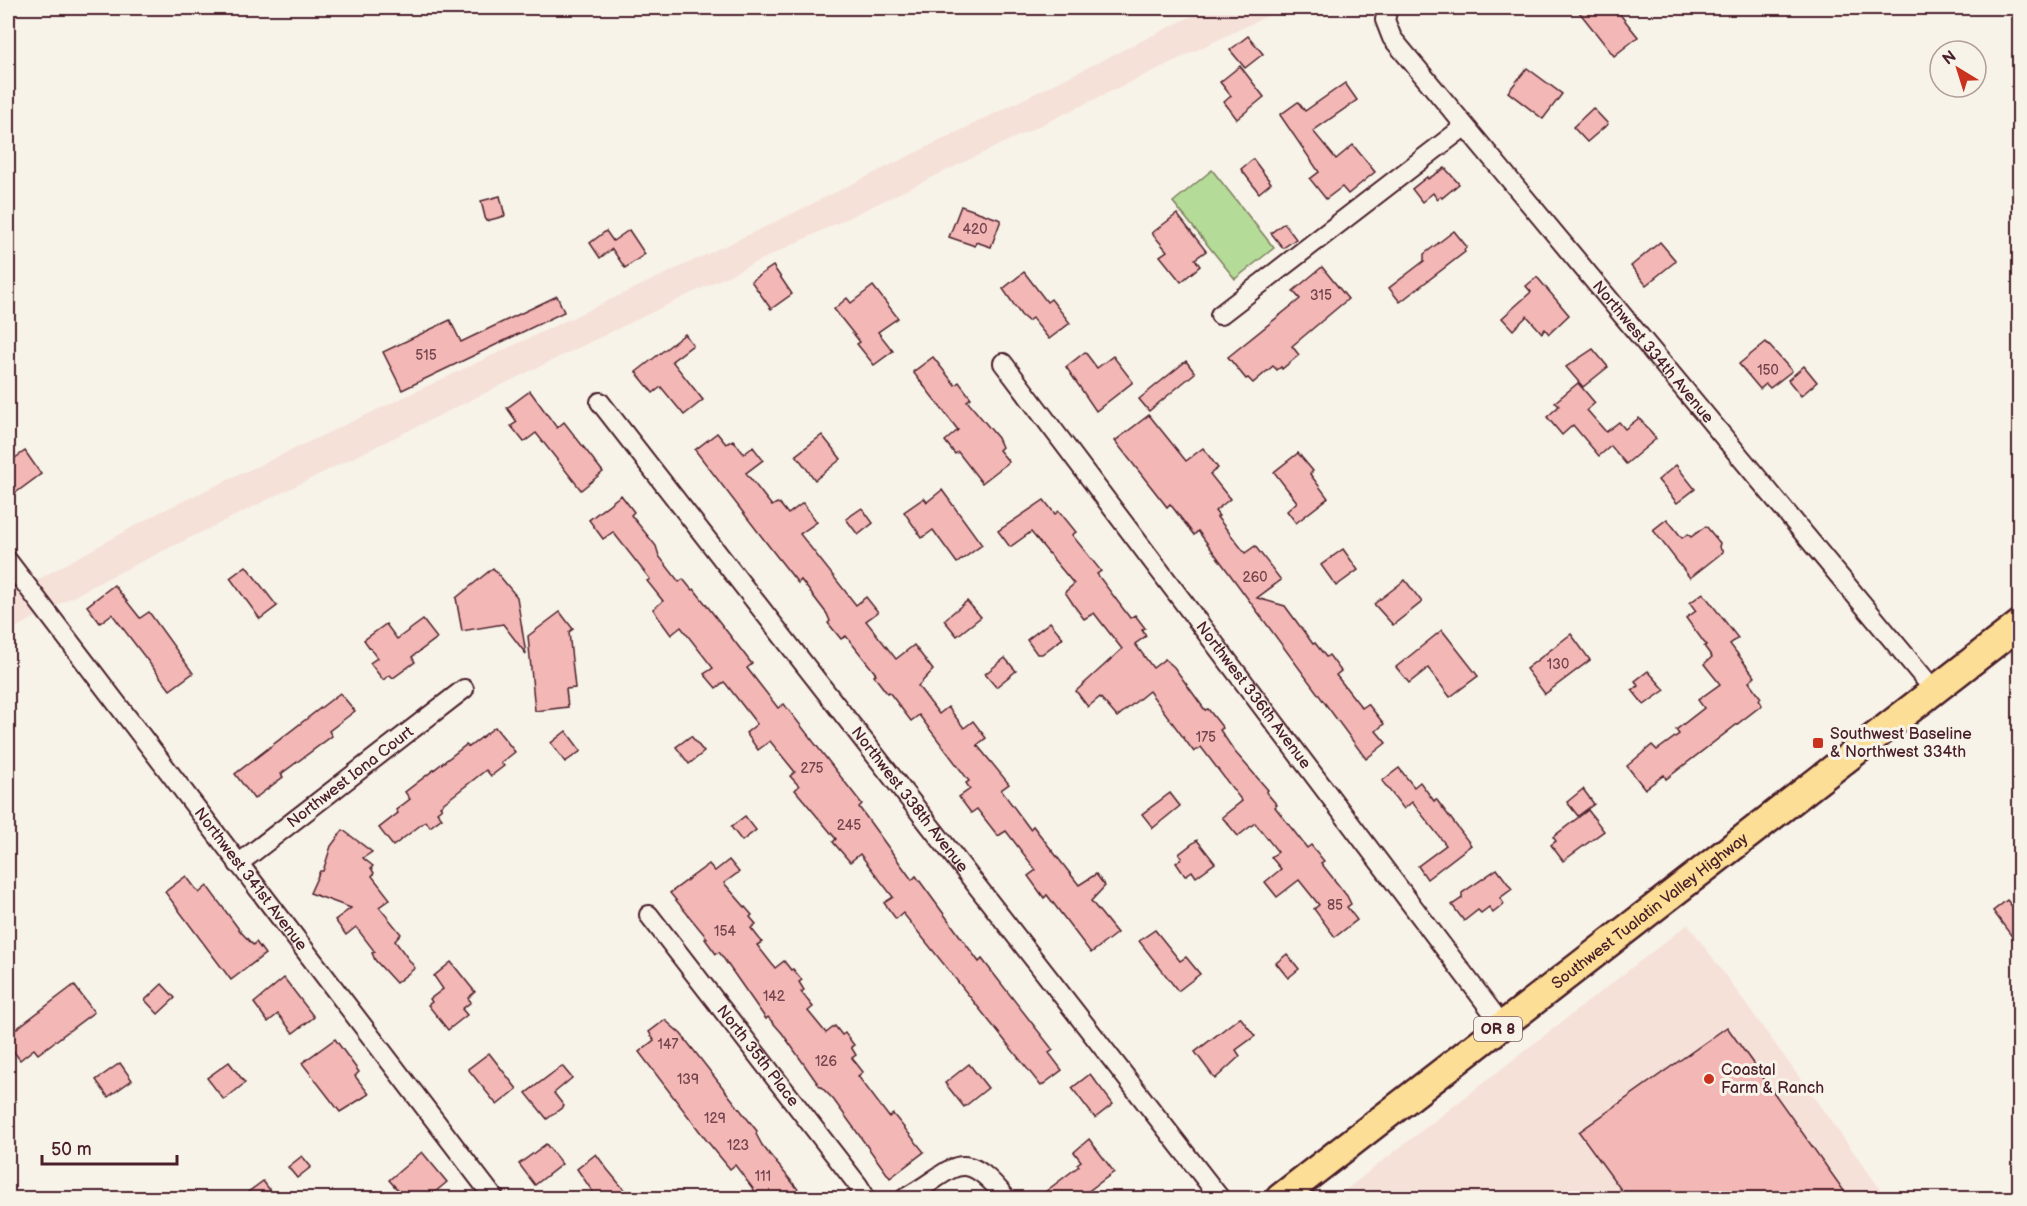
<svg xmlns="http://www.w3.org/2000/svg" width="2027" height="1206" font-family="'Balsamiq Sans',sans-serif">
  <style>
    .built { fill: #f6e1d9 }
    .green { fill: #b4db97; stroke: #7f7d61; stroke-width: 1.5 }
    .building { fill: #f3b7b5; stroke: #4a1f2b; stroke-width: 1.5 }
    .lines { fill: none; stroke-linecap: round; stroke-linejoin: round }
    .minor-casing { stroke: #4a1f2b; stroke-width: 22 }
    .highway-casing { stroke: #4a1f2b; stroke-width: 32 }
    .minor { stroke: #f7f3e8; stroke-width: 18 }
    .highway { stroke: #fdde96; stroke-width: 27 }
    .poi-dot { fill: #c8321e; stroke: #f7f3e8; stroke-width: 2 }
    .labels { text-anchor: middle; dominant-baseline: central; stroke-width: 6; stroke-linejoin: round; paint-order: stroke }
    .number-label { font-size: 14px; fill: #74454e }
    .shield { fill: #f7f3e8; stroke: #7e5f64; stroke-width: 1.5 }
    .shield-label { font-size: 15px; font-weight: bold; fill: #4a1f2b }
    .street-label { font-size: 16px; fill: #4a1f2b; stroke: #f7f3e8 }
    .poi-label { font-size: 16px; fill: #4a1f2b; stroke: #f7f3e8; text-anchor: start }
  </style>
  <rect width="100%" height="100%" fill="#f7f3e8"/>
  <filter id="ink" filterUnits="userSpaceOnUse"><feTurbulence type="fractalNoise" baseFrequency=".0167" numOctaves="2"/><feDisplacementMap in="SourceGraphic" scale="12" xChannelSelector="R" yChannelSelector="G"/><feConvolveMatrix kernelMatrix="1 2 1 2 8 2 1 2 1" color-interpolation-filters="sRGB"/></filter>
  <g filter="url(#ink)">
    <g class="built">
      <path d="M1208,8h76l-762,367 -416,204 -98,53v-36l152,-84 609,-287z"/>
      <path d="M1688,924l199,274h-552z"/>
    </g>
    <path class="green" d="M1212,170l62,78 -39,31 -62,-77z"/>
    <g class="building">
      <path d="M1576,8h39l23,29 -24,19z"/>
      <path d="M1248,36l15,18 -18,14 -15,-18z"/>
      <path d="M1240,66l24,31 -27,22 -13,-17 7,-6 -11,-14z"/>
      <path d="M1527,68l35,26 -19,25 -35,-27z"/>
      <path d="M1345,83l12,17 -44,31 23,28 17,-14 22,27 -27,22 -6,-7 -16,12 -16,-20 9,-7 -39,-57 18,-13 7,9z"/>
      <path d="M1593,108l15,16 -21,18 -14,-15z"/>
      <path d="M1253,159l18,24 -12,10 -18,-24z"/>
      <path d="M1445,168l14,16 -17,14 -1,-2 -4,3 -4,-6 -11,9 -10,-13 15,-12 1,2z"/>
      <path d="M500,196l5,20 -19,5 -5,-20z"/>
      <path d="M961,206l40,14 -10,27 -15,-5 -1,4 -26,-9z"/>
      <path d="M1177,214l29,37 -11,8 5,7 -19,16 -21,-26 7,-5 -15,-18z"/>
      <path d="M1284,223l12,16 -13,9 -12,-15z"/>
      <path d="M629,230l16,24 -20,14 -13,-19 -12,9 -10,-15 16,-12 7,10z"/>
      <path d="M1454,231l13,16 -3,3 1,2 -65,50 -11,-14 35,-27v-7z"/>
      <path d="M1660,242l16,19 -30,24 -15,-19z"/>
      <path d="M773,266l19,28 -21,15 -20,-28z"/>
      <path d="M1322,267l26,32 -56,47 7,9 -17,14 -1,-2 -4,3 -4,-4 -20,17 -5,-5 -2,1 -18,-22 72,-58 -7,-8z"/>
      <path d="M1024,272l23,30 4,-3 19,24 -21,16 -17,-21 -4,3 -7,-6 -18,-26z"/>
      <path d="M1537,277l32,38 -20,19 -4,-5 -3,4 -15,-17 -14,14 -11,-12 29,-26 -5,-6z"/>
      <path d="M873,286l25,32 -20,14 15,19 -19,14 -17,-21 3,-2 -26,-33 13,-11 4,5z"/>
      <path d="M557,296l7,16 -162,78 -19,-38 67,-32 11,22z"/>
      <path d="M685,334l8,11 -21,16 31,39 -19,15 -23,-28 -8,6 -17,-21z"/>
      <path d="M1766,342l26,29 -22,17 -4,-4 -6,5 -21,-25z"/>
      <path d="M1593,349l15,18 -25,20 -17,-20z"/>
      <path d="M1085,352l12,16 16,-12 20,26 -37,29 -30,-44z"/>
      <path d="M933,357l22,28 4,-3 12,16 -4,3 31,37 4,9 -3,3 10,12 -27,21 -24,-31 -3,2 -10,-13 13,-11 -45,-58z"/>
      <path d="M1186,361l9,12 -46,38 -10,-12z"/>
      <path d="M1804,366l13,16 -16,14 -13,-16z"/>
      <path d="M1578,383l17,20 -8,7 19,22 13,-10 6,7 14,-11 17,21 -30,25 -15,-18 -12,10 -26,-31 -11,10 -15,-18 12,-11 -4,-4z"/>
      <path d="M530,391l27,37 7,-6 39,50 -22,18 -45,-57 -12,9 -13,-16 6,-4 -10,-14z"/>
      <path d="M1149,415l37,46 17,-13 15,20 -8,6 20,25 -15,12 4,5 -2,1 28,36 10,-7 26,34 -24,18 28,8 28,38 2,-1 11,14 3,-2 12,16 -5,4 26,33 6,-4 16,20 -8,7 10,12 -20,16 -168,-228 -4,4 -24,-31 -3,3 -52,-66z"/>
      <path d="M717,433l9,11 7,-4 11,14 9,-7 10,13 -17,13 26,33 5,-3 3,1 8,10 15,-11 14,19 -17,12 56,71 10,-8 12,15 -12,9 30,38 18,-14 19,25 -15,16 21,28 9,-7 16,21 9,-7 13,17 -9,7 32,39 -8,6 29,39 3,-3 46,59 17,-11 9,12 -14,15 26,32 -26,20 -44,-58 -3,3 -16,-22 8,-6 -30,-39 -8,5 -21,-27 -6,4 -12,-16 11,-8 -4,-6 3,-2 -50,-66 -8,6 -22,-29 -2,1 -13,-17 2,-2 -30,-38 -5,3 -13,-16 2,-2 -3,-7 -26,-34 -3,3 -23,-29 -80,-104z"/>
      <path d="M822,435l19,24 -26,21 -19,-25z"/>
      <path d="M25,451l16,23 -27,20 -6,-9v-22z"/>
      <path d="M1298,453l15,18 -3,3 18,24 -32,25 -9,-12 10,-9 -23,-30z"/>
      <path d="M1676,465l19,24 -18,14 -19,-23z"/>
      <path d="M942,490l40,55 -25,18 -24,-33 -11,8 -18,-26 20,-14 3,4z"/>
      <path d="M621,495l13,17 -3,3 25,31 3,10 20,26 4,-3 9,11 2,-1 58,75 -5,4 31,40 6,-4 78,100 -3,3 53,73 4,-4 63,86 3,-3 71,91 -4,3 13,17 -21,16 -138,-173 -7,6 -12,-16 9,-6 -33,-43 -10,8 -17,-20 3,-3 -41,-49 4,-4 -9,-10 5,-4 -25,-31 -12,9 -12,-17 11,-9 -31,-40 -2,-2 -8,6 -12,-14 9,-6 -32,-41 -10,8 -13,-18 -5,-8 10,-8 -16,-20 3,-2 -37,-47 -10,7 -14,-19z"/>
      <path d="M1044,500l11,14 4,-3 17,21 -4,3 29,36 -4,3 33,44 5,-3 10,13 -3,2 4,6 -11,8 18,24 12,-9 9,8 31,43 3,-1 15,19 -3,2 15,22 33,38 -2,2 11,13 -2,2 32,41 4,-3 13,16 -3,2 26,33 4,8 -4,3 10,13 -22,17 -21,-28 5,-4 -20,-25 -22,17 -12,-15 16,-13 -10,-12 7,-5 -23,-29 -17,13 -16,-19 20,-16 -41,-54 -7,5 -45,-61 -32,26 -17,-20 -12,10 -12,-16 46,-42 -28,-36 -10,6 -9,-12 -10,-15 9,-8 -43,-52 -21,15 -12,-16z"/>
      <path d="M862,508l11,15 -15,12 -12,-16z"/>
      <path d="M1667,519l15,19 6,-4 3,3 15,-11 14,17 -1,4 4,5 -33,26 -37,-48z"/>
      <path d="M1343,549l15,21 -22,16 -15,-21z"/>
      <path d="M246,566l31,40 -17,13 -30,-41z"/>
      <path d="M493,568l24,29 9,57 -23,-30 -41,7 -6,-33z"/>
      <path d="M1405,580l17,22 -29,23 -19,-21z"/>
      <path d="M114,585l26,33 9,-6 44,61 -23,17 -58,-76 -12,9 -13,-17z"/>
      <path d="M1703,593l35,45 -8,6 25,33 -6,5 12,16 -2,2 3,5 -96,74 -2,-4 -19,14 -18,-23 25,-21 5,5 22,-16 -3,-4 28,-22 -6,-8 22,-16 -16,-20 8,-7 -8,-11 2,-1 -20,-27 10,-7 -6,-8z"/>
      <path d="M967,601l14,16 -24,19 -13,-16z"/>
      <path d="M560,612l13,17 -4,3 6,56 -9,1 2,18 -33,4 -7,-75z"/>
      <path d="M423,620l14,18 -25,19 3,5 -22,16 -3,-3 -7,5 -13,-17 7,-5 -13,-18 22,-16 11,15z"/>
      <path d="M1050,622l13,16 -21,16h-5l-10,-14z"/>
      <path d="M1442,630l36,46 -28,21 -22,-29 -19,15 -13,-16z"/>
      <path d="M1571,634l19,26 -45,34 -19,-25z"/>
      <path d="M1005,658l11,13 -20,16 -11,-13z"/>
      <path d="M1648,671l17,19 -21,15 -12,-15 6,-4 -3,-5z"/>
      <path d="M340,693l15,18 -26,20 3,5 -51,38 2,3 -29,22 -19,-25z"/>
      <path d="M495,727l20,25 -14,11 3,3 -13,10 -5,-6 -46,36 2,2 -5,4 5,6 -12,9 -4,-6 -33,25 -14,-18 19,-15 -2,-3 14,-11 -5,-7 61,-47 3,2z"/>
      <path d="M566,731l15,20 -16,11 -14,-19z"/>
      <path d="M691,736l13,16 -15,12 -13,-17z"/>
      <path d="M1399,768l15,19 6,-5 14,19 2,-2 35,46 -44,34 -9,-13 28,-21 -34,-43 -8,7 -22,-28z"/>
      <path d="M1583,789l11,15 -16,12 -11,-14z"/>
      <path d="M1170,793l10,13 -27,22 -11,-14z"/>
      <path d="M1588,810l16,21 -41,30 -12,-16 5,-4 -3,-4z"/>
      <path d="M745,816l11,14 -14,11 -11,-14z"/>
      <path d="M343,830l29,22 -9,6 10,8 -2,2 3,5 -2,3 18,23 -11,8 22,27 -6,7 20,27 -19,15 -21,-23 -3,-7 3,-1 -19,-25 -10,8 -11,-15 16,-12 -41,-15 10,-22h3l8,-25z"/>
      <path d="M1197,840l18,23 -19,14 -4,-6 -7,5 -9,-13 6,-5 -3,-4z"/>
      <path d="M729,860l10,12 -15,11 28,32 -2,2 6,7 -5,4 11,14 -5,3 18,23 9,-7 7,9 2,-1 9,11 -3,2 5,8 -3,2 12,15 -5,4 18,22 9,-7 7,9 3,-2 9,12 -3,2 5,8 -4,3 11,14 -5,4 31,41 4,-3 31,38 -34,26 -57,-79 -15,-15 -36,-51 -14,-16 -2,2 -47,-67 -3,2 -11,-15 2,-1 -37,-45 39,-29 6,7z"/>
      <path d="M1497,869l15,20 -12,9 4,6 -11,9 -4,-6 -8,6 -3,-3 -14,11 -12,-16 10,-7v-5z"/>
      <path d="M186,876l13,17 8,-7 34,46 12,13 3,-3 9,12 -34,26 -66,-88z"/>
      <path d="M2007,900l12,15v31l-26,-35z"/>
      <path d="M1155,930l25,31 6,-4 14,17 -22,17 -39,-50z"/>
      <path d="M1287,954l12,15 -11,9 -12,-15z"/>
      <path d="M451,962l24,30 -7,6 3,4 -9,7 5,6 -19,15 -20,-25 4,-3 -2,-3 13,-10 -9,-13z"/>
      <path d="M284,978l30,39 -21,16 -15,-19 -10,8 -14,-19z"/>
      <path d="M162,984l13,14 -17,16 -13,-14z"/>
      <path d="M74,985l20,27 -56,42 -4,-5 -14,11 -12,-16v-9z"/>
      <path d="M1240,1017l15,19 -19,14 4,6 -25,23 -20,-27z"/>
      <path d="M665,1020l16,14 57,73 19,24 -1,3 6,11 43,53h-45l-25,-33 -5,4 -23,-28 -68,-89 15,-12 -5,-8z"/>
      <path d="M1727,1027l122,171h-222l-48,-66z"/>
      <path d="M335,1039l24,33 -4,4 14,18 -29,18 -38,-49z"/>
      <path d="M489,1053l28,36 -20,16 -29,-36z"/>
      <path d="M229,1062l16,21 -21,17 -17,-22z"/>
      <path d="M120,1063l12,17 -24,17 -12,-17z"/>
      <path d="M969,1064l19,24 -24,19 -19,-24z"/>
      <path d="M562,1066l10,12 -18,15 10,13 -17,13 -21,-26z"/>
      <path d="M1090,1074l23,30 -18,14 -23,-30z"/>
      <path d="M1089,1139l25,33 -35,26h-42l42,-32 -2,-2 4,-3 -7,-9z"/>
      <path d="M546,1144l16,20 -27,21 -16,-21z"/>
      <path d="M422,1152l25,30 -19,16h-23l-16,-18z"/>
      <path d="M596,1154l11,15 24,29h-34l-20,-29z"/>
      <path d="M302,1156l9,11 -14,11 -9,-11z"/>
      <path d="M263,1181l13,17h-36z"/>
    </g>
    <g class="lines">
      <defs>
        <g id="minor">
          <path id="s1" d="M1388,8l-3,12 7,18 542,652"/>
          <path d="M1220,315l244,-188"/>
          <path id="s2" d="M1003,363l500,663"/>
          <path id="s3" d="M600,402l620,796"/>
          <path id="s4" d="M8,561l486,637"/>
          <path id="s5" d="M238,864l226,-175"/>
          <path id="s6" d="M649,915l209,270 8,13"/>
          <path d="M905,1198c50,-27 55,-56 101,0"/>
        </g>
        <g id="highway">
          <path id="s7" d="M1280,1198l740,-574"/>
        </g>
      </defs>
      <use href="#minor" class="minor-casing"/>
      <use href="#highway" class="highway-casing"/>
      <use href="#minor" class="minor"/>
      <use href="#highway" class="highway"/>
    </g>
  </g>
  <g class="poi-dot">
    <rect x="1812" y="737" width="12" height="12" rx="3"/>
    <circle cx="1709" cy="1079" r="6"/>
  </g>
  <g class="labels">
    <g class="number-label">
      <text x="975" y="229">420</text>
      <text x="1321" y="295">315</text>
      <text x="426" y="355">515</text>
      <text x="1768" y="370">150</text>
      <text x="1255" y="577">260</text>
      <text x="1558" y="664">130</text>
      <text x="1206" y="737">175</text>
      <text x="812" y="768">275</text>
      <text x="849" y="825">245</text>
      <text x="1335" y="905">85</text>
      <text x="725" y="931">154</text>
      <text x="774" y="996">142</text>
      <text x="668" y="1044">147</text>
      <text x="826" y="1061">126</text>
      <text x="688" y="1079">139</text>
      <text x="715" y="1118">129</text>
      <text x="738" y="1145">123</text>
      <text x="763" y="1176">111</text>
    </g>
    <rect class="shield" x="1474" y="1017" width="48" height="24" rx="4.5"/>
    <g class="shield-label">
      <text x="1498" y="1029">OR 8</text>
    </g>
    <g class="street-label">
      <text stroke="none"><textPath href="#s1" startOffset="440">Northwest 334th Avenue</textPath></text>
      <text stroke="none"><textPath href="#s2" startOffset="416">Northwest 336th Avenue</textPath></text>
      <text stroke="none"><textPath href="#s5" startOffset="142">Northwest Iona Court</textPath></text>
      <text stroke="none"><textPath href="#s3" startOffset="504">Northwest 338th Avenue</textPath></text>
      <text stroke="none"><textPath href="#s4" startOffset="400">Northwest 341st Avenue</textPath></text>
      <text stroke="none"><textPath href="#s7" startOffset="468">Southwest Tualatin Valley Highway</textPath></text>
      <text stroke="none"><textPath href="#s6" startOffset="178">North 35th Place</textPath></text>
    </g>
    <g class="poi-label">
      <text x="1830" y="734">Southwest Baseline<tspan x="1830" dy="18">&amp; Northwest 334th</tspan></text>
      <text x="1721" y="1070">Coastal<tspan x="1721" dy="18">Farm &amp; Ranch</tspan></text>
    </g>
  </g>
  <rect width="2027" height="1206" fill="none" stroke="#f7f3e8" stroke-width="30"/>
  <rect x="15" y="15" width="1997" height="1176" fill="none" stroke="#4a1f2b" stroke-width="2" filter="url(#ink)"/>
  <g transform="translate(1958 69) rotate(322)"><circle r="28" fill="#f7f3e8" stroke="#b29e9c" stroke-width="1.5"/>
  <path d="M0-4.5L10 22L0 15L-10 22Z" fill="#c8321e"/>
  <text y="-9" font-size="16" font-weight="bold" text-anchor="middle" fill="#4a1f2b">N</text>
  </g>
  <path d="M42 1155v9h135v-9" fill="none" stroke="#4a1f2b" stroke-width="3"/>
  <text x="51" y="1155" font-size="18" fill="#4a1f2b" stroke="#f7f3e8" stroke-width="4.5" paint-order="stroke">50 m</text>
</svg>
